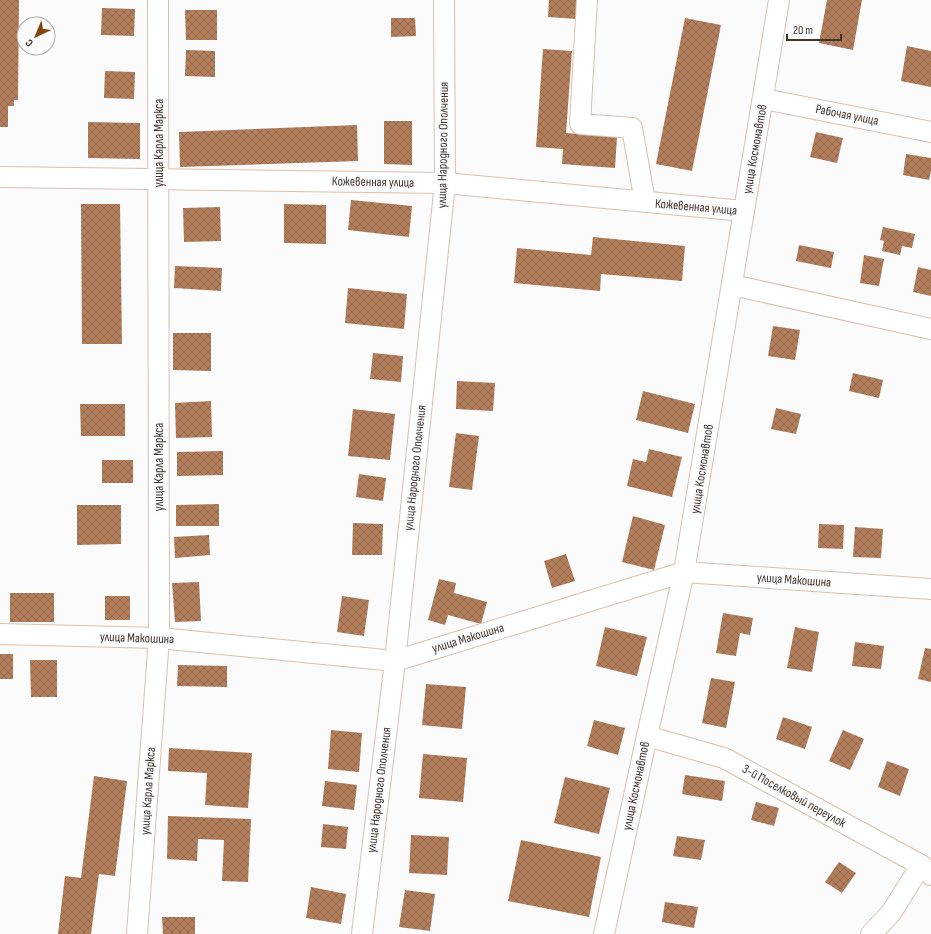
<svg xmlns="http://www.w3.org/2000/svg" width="931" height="934" font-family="'Sofia Sans Condensed',sans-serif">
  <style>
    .building { fill: url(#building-cross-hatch) }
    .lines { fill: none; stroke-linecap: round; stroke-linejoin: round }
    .minor-casing { stroke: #dbbfad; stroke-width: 22 }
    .minor { stroke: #fff; stroke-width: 20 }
    .labels { text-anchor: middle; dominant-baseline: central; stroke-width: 4; stroke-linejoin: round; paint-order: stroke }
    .street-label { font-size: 13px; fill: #40342d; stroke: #fbfbfb }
  </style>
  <defs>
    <pattern id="building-cross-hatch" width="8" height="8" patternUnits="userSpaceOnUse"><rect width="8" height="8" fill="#b27e5c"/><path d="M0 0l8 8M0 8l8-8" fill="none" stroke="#92684c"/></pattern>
  </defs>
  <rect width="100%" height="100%" fill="#fbfbfb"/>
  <g class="building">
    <path d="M0,0h19l-1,100h-4v6h-6v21h-8z"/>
    <path d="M549,0h29l-1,19 -29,-2z"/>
    <path d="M827,0h35l-9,50 -34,-7z"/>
    <path d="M102,8l33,1 -1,27 -33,-1z"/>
    <path d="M185,10h32v30h-31z"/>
    <path d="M391,18h24l1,18 -25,1z"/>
    <path d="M685,18l36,7 -29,146 -36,-7z"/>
    <path d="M907,46l24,5v36l-30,-6z"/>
    <path d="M543,49l29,2 -6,82 51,4 -2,31 -53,-4 1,-15 -27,-2z"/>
    <path d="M186,50l29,1v26l-30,-1z"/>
    <path d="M105,71l30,1 -1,27 -30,-1z"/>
    <path d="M384,121h28v44l-28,-1z"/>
    <path d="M88,122l52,1v36l-52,-1z"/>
    <path d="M357,125l1,36 -178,6 -1,-35z"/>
    <path d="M816,132l27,6 -6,25 -27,-6z"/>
    <path d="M906,154l25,4v13l-2,9 -26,-5z"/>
    <path d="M351,200l61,6 -3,31 -61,-7z"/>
    <path d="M81,204h39l2,140h-40z"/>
    <path d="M284,204l42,1v39l-42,-1z"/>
    <path d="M220,207l1,34 -37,1 -1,-34z"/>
    <path d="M883,227l32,7 -3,14 -10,-2 -2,9 -18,-4 2,-10 -4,-1z"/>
    <path d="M593,237l92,9 -3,35 -81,-7 -1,17 -86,-8 3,-35 74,7z"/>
    <path d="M799,245l35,7 -3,16 -35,-7z"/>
    <path d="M864,255l20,4 -5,27 -19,-3z"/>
    <path d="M175,266l47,2 -1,23 -47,-3z"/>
    <path d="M918,267l13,3v26l-18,-4z"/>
    <path d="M348,288l59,6 -3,35 -59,-6z"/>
    <path d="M773,326l27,4 -5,30 -27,-4z"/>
    <path d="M173,333h38v38l-38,-1z"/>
    <path d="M373,353l30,3 -2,26 -31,-3z"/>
    <path d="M853,373l30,7 -4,18 -30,-7z"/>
    <path d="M457,381l38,2 -2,28 -37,-2z"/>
    <path d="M643,391l52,13 -7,29 -52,-13z"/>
    <path d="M211,401l1,36 -36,1 -1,-35z"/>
    <path d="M80,404h45v32h-44z"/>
    <path d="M776,408l25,6 -5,20 -25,-5z"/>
    <path d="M353,409l42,5 -5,46 -42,-4z"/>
    <path d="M456,433l23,3 -7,54 -23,-3z"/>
    <path d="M649,449l33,8 -10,40 -45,-11 6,-27 13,3z"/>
    <path d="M223,451v24l-46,1v-24z"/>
    <rect x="102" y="460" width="31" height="23"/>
    <path d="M359,474l27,4 -3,23 -27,-4z"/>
    <path d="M219,504v22h-43v-21z"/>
    <path d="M77,505h44v39l-44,1z"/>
    <path d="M633,516l32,9 -11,45 -32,-8z"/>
    <path d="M353,523l30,1 -1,31h-30z"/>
    <path d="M819,524l25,1 -1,24 -25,-1z"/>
    <path d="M855,527l28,2 -2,29 -28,-1z"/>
    <path d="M209,535l1,20 -35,3 -1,-21z"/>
    <path d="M566,554l9,27 -23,7 -8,-27z"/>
    <path d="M439,579l17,4 -2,10 33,9 -6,22 -33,-9 -3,10 -17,-5z"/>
    <path d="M199,582l2,39 -26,1 -3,-39z"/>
    <rect x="10" y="593" width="44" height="29"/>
    <rect x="105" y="596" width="25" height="24"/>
    <path d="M342,596l27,4 -5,36 -27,-4z"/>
    <path d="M723,613l30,5 -3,17 -10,-2 -4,23 -20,-3z"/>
    <path d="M605,627l42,10 -10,39 -41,-10z"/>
    <path d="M795,627l24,5 -7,40 -25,-4z"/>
    <path d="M855,642l29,4 -3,23 -29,-3z"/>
    <path d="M925,648l6,1v33l-13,-3z"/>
    <rect x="0" y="654" width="13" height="25"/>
    <path d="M30,660h27v37h-26z"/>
    <path d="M178,665l49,1v21l-50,-1z"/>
    <path d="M711,678l24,4 -9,46 -24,-5z"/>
    <path d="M426,684l40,3 -4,42 -40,-4z"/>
    <path d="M783,717l29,10 -7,22 -29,-10z"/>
    <path d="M594,720l31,8 -7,27 -31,-9z"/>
    <path d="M331,730l31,3 -3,39 -31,-3z"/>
    <path d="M843,730l21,9 -14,31 -21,-9z"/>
    <path d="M169,748l83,5 -4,55 -43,-3 2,-32 -39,-2z"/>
    <path d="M423,754l44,4 -4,44 -44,-4z"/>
    <path d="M887,761l22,8 -9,27 -22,-9z"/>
    <path d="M685,775l40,6 -3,20 -40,-7z"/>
    <path d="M94,776l33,5 -12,95 -16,-2 -8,60h-33l7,-58 16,2z"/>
    <path d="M565,777l45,11 -11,46 -45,-11z"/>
    <path d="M325,781l32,4 -3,25 -32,-4z"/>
    <path d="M756,802l23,6 -5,18 -23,-6z"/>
    <path d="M168,816l83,3 -3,63 -26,-1 2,-41 -26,-1 -1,22 -30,-2z"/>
    <path d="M323,824l25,3 -2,22 -25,-2z"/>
    <path d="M411,835l38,2 -2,38 -38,-2z"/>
    <path d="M677,836l28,4 -4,20 -28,-4z"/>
    <path d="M521,840l80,17 -12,60 -81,-16z"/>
    <path d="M839,862l17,11 -14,20 -17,-11z"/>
    <path d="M311,887l35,7 -5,30 -35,-6z"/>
    <path d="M405,890l30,4 -5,37 -31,-4z"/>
    <path d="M665,902l33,5 -4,21 -32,-6z"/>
    <path d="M162,917h33v17h-32z"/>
  </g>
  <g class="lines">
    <defs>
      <g id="minor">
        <path d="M587,0l-7,124 52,4 13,74"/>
        <path d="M764,99l167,33"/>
        <path d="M0,177l445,6 299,28"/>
        <path d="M732,285l199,44"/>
        <path d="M0,634l159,4 236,23 289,-89 247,17"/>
        <path d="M647,736l77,22 197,107 10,10"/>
        <path d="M137,934l22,-296 -1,-638"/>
        <path d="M362,934l33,-273 50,-478 -1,-183"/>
        <path d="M604,934l43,-198 37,-164 95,-572"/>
        <path d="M871,934l20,-21 30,-48"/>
      </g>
    </defs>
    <use href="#minor" class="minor-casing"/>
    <use href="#minor" class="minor"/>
  </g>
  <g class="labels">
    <g class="street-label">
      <text transform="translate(847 115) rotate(11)">Рабочая улица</text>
      <text transform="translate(159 143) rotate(-90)">улица Карла Маркса</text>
      <text transform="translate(443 145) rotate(-89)">улица Народного Ополчения</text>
      <text transform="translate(755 149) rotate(-80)">улица Космонавтов</text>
      <text transform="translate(373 182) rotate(1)">Кожевенная улица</text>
      <text transform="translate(696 207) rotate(5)">Кожевенная улица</text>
      <text transform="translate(159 467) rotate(-90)">улица Карла Маркса</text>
      <text transform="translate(415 468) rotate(-84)">улица Народного Ополчения</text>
      <text transform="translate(702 469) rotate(-81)">улица Космонавтов</text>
      <text transform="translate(794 580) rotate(4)">улица Макошина</text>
      <text transform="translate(137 638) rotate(2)">улица Макошина</text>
      <text transform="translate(468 638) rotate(-17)">улица Макошина</text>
      <text transform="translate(636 786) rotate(-78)">улица Космонавтов</text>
      <text transform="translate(379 790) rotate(-83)">улица Народного Ополчения</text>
      <text transform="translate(148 791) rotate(-86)">улица Карла Маркса</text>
      <text transform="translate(794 796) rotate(29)">3-й Поселковый переулок</text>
    </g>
  </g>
  <g transform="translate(36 36) rotate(224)"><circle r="19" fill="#fbfbfb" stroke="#b0aba9"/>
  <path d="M0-3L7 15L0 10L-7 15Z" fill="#84440d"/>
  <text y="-6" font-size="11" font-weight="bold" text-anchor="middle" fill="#40342d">С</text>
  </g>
  <path d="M787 34v6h54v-6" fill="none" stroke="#40342d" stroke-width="2"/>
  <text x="793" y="34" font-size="12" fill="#40342d" stroke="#fbfbfb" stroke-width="3" paint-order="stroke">20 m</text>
</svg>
